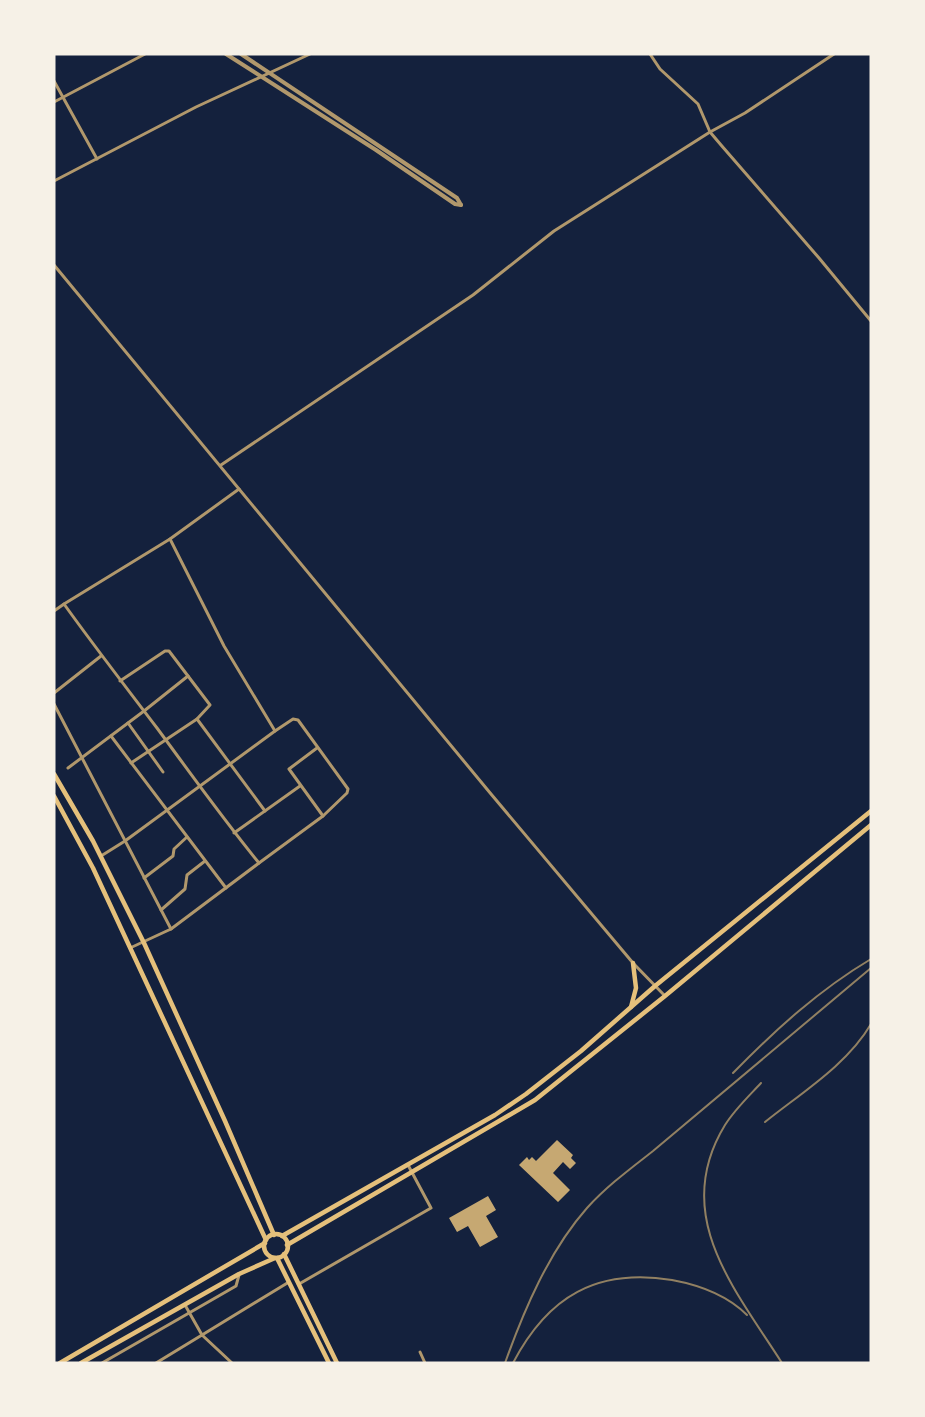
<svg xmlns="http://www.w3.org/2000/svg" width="925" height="1417" font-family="'Asap Condensed',sans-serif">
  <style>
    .building { fill: #c6a872 }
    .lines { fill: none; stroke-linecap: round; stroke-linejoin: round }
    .minor { stroke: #b1986c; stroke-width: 3 }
    .tertiary { stroke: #b1986c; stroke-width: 4 }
    .primary { stroke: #e5c07b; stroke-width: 4.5 }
    .trunk { stroke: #e5c07b; stroke-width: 4.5 }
    .rail { stroke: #918062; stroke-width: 2 }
  </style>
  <rect width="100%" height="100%" fill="#14213d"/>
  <g class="building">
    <path d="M557,1140l16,15 -2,3 5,5 -6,6 -7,-7 -10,11 17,17 -12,12 -39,-37 8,-8 2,3 3,-3 4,4z"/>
    <path d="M488,1196l8,14 -10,6 12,21 -18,10 -12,-21 -11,6 -8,-14z"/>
  </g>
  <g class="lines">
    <g class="minor">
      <path d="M650,54l10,15 38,35 12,28 11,13 98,113 52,63"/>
      <path d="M54,81l43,78"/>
      <path d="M54,102l91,-48"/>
      <path d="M54,181l142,-74 114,-53"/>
      <path d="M54,265l437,529 142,169 32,33"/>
      <path d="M221,465l252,-170 81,-64 156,-99 35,-19 89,-59"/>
      <path d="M64,604l106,-65 69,-50"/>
      <path d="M54,611l10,-7c30,42 62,83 93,124 34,46 66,91 102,135l-88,66 -41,19"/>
      <path d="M120,681l45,-30h4l41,54 -13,14 -66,44"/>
      <path d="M54,693l47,-37"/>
      <path d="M54,704l117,225"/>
      <path d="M197,719l68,92"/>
      <path d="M128,723l35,49"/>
      <path d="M111,736l115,152"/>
      <path d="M317,748l-28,21 34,47"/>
      <path d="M68,768l76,-57 44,-35"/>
      <path d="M234,833l66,-47"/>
      <path d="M101,856l24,-15 150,-110 -51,-85 -54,-107"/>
      <path d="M259,863l64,-47 24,-23 1,-4 -50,-69 -5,-1 -18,12"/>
      <path d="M144,878l29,-22 1,-7 13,-12"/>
      <path d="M161,910l24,-21 2,-14 18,-14"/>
      <path d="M299,1284l132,-76 -23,-43"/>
      <path d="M185,1305l17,30 87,-53"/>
      <path d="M420,1352l5,11"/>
      <path d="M102,1363l134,-77 3,-11"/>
      <path d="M156,1363l46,-28 30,28"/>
    </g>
    <g class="tertiary">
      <path d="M226,54l150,96 79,54 6,1"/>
      <path d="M241,54l216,144 4,7"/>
    </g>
    <g class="primary">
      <path d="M54,774l39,67 51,102 81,178 49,114"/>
      <path d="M54,796l39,72 173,372"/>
      <path d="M284,1254l53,109"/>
      <path d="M277,1258l52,105"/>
    </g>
    <g class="trunk">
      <path d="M631,1007l5,-19 -3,-25"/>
      <circle cx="276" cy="1246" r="12"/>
      <path d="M282,1236l213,-121 31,-21 55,-43 74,-65 216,-175"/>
      <path d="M287,1245l248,-145 130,-104 206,-171"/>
      <path d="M60,1363l205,-120"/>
      <path d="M81,1363l158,-89 36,-16"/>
    </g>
    <g class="rail">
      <path d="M733,1073c42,-43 86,-83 138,-114"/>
      <path d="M761,1083c-12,13 -26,26 -36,42 -55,90 10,164 57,238"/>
      <path d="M765,1122c36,-29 82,-57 106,-98"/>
      <path d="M505,1363c19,-53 44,-112 82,-155 20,-22 43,-39 66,-57l218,-183"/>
      <path d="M513,1363c35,-67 84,-95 159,-83 27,5 55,15 75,35"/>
    </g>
  </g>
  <rect width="925" height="1417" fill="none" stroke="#f6f1e7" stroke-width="111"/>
</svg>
